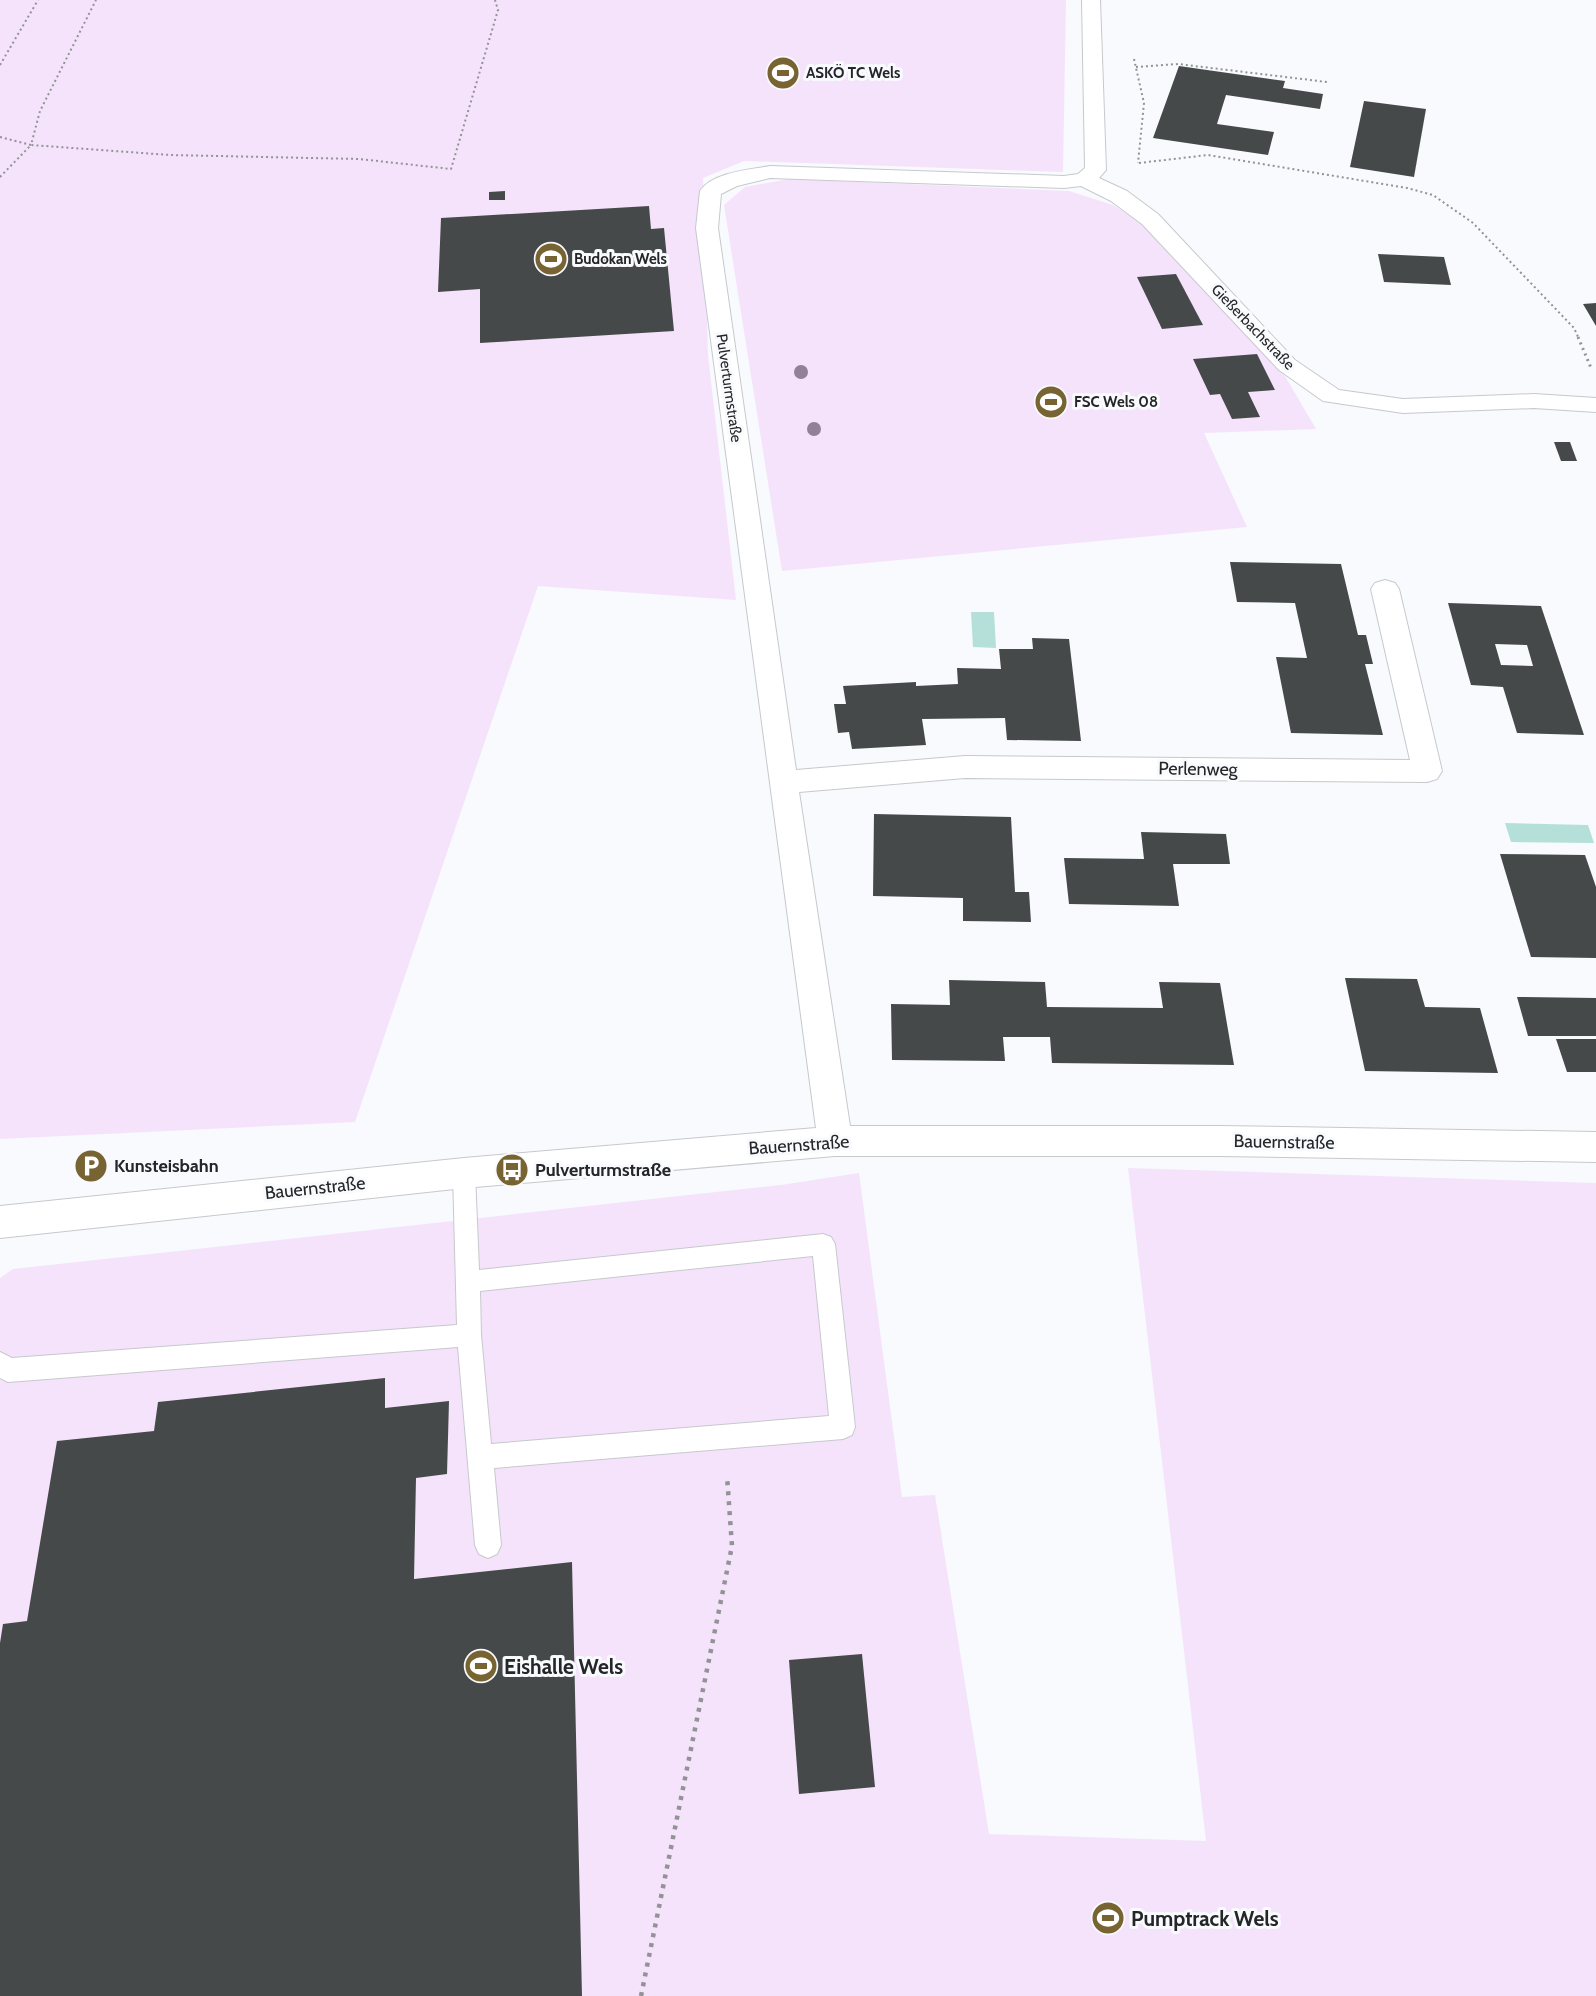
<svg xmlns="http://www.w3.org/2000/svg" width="1596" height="1996" font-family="Cabin,sans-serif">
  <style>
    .green { fill: #f5e3fb }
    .water { fill: #b5e0da }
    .building { fill: #46494a; fill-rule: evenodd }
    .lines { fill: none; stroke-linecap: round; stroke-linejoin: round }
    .lane-casing { stroke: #c6c9cc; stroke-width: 2 }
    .street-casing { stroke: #c6c9cc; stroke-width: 2 }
    .path-far2 { stroke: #919395; stroke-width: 2; stroke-dasharray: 2 3; stroke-linecap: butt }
    .path-far1 { stroke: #919395; stroke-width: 3; stroke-dasharray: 2 4; stroke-linecap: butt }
    .path { stroke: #919395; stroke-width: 4.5; stroke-dasharray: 4 6; stroke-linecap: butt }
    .lane { fill: #fff; fill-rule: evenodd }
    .street { fill: #fff; fill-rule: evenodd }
    .tree { fill: #908197 }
    .labels { text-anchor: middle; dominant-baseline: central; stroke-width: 6; stroke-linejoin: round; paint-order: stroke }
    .far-poi-label { font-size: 15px; font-weight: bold; fill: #252627; stroke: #f8fafd; text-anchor: start }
    .far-street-label { font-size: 15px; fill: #252627; stroke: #f8fafd }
    .street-label { font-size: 18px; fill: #252627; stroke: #f8fafd }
    .poi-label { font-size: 18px; font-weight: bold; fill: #252627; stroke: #f8fafd; text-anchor: start }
    .near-poi-label { font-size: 21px; font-weight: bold; fill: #252627; stroke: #f8fafd; text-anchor: start }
  </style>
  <rect width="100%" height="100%" fill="#f8fafd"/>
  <g class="green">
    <path d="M0,0h1066l-3,172 -319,-11 -41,17 5,177 28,245 -198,-14 -183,536 -355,17z"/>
    <path d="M789,179l280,12 44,14 28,18 144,153 31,53 -112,4 43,94 -465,44 -58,-366 21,-18z"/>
    <path d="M1128,1168l468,15v813h-1596v-718l13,-9 768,-84 78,-12 43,324 33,-2 54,339 217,7z"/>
  </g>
  <g class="water">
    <path d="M971,612h23l2,36 -23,-1z"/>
    <path d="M1505,823l83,2 6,18 -83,-1z"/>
  </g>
  <g class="building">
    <path d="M1179,66l106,15 -2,7 40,6 -3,15 -94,-14 -9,29 57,8 -6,23 -115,-17z"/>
    <path d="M1364,101l62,8 -12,68 -64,-10z"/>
    <path d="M505,191v9h-16v-8z"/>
    <path d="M649,206l2,23 13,-1 10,103 -194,12v-54l-42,3 3,-74z"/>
    <path d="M1378,254l66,3 7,28 -67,-3z"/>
    <path d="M1176,274l27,51 -41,4 -25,-52z"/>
    <path d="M1596,303v23l-13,-22z"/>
    <path d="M1257,354l18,36 -27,2 12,25 -28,2 -12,-25 -10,1 -17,-36z"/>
    <path d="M1554,442h16l7,19h-16z"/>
    <path d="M1230,562l111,2 17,71h8l7,29h-8l18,71 -92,-2 -15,-76 31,1 -12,-55 -58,-1z"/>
    <path d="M1448,603l93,3 43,129 -67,-2 -14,-46 -32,-2zM1495,644l32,1 6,21 -32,-1z"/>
    <path d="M1032,638l37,1 12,102 -74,-1 -2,-22 -83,1 4,26 -74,4 -3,-17 -11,1 -4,-29h12l-3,-18 73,-4v4l42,-2 -1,-16 44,1 -2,-20h34z"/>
    <path d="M874,814l137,3 4,75h14l2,30 -68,-1v-23l-90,-2z"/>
    <path d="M1141,832l85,2 4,30h-57l6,42 -110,-2 -5,-46 80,1z"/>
    <path d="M1500,854l85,1 11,32v71l-65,-1z"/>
    <path d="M1345,978l72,1 8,28 55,1 18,65 -133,-2z"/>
    <path d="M949,980l96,2 2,25 116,1 -4,-26 61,1 14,82 -182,-2 -2,-26h-47l2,24 -113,-1 -1,-56 59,1z"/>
    <path d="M1517,997l79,1v38h-68z"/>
    <path d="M1556,1039h40v33h-29z"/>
    <path d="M385,1378v30l64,-7 -2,73 -31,4 -2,101 158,-17 10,434h-582v-353l3,-19 24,-3 30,-180 97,-10 4,-29z"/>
    <path d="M862,1654l13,133 -76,7 -10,-134z"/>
  </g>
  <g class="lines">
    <defs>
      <path id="lane" d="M464,1163l8,3 3,7 4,97 344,-36 8,3 4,7 20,183 -3,8 -9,4 -349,29 7,77 -4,9 -9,4 -9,-4 -4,-9 -17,-198 -450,35 -8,-4v-26l12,6 445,-33 -4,-152 3,-7zM813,1256l16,160 -338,28 -10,-109 -1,-44z"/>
      <path id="street" d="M1082,0h18l6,170 -7,8 28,13 31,23 137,146 44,30 64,9 131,-5 62,4v14l-62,-4 -131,5 -80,-12 -44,-31 -137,-146 -31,-23 -30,-15 -17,2 -294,-10 -33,8 -16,8 -3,34 78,542 169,-14 445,4 -39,-171 4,-6 10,-3 10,3 4,6 43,182 -5,8 -10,3 -462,-4 -166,14 51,334h368l378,6v30l-378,-6h-383l-371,32 -464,50v-32l464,-48 352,-30 -120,-900 4,-37c13,-19 49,-21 70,-25l294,10 14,-2 7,-6z"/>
    </defs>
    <use href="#lane" class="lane-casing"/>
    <use href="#street" class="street-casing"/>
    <g class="path-far2">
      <path d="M1134,59l10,44 -6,60"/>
      <path d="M0,65l38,-65"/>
      <path d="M1136,67l42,-3 149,18"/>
      <path d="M0,137l31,8 9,-34 56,-111"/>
      <path d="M1139,163l69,-8 199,33 26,7 40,28 101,105 5,11"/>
      <path d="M0,177l31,-32 139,10 189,4 92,10 47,-159 -3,-10"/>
    </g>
    <path class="path-far1" d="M1578,337l13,31"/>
    <path class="path" d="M641,1996l91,-450 -5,-70"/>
    <use href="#lane" class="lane"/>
    <use href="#street" class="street"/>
  </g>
  <g class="tree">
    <circle cx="801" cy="372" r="7"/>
    <circle cx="814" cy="429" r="7"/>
  </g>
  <defs>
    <symbol id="stadium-disc" viewBox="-11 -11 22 22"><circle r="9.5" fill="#786332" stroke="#f8fafd"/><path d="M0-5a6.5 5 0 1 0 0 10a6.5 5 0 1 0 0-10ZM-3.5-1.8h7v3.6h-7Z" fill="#fff"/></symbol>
    <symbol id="parking-disc" viewBox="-11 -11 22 22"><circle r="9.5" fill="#786332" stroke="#f8fafd"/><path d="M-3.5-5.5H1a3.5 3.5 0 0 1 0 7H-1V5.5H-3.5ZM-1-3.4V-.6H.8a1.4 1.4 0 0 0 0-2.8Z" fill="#fff"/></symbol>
    <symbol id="bus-disc" viewBox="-11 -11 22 22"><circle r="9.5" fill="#786332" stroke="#f8fafd"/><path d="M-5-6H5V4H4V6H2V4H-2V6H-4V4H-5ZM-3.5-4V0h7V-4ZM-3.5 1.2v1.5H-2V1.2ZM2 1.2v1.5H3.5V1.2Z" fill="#fff"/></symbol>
  </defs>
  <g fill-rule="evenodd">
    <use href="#stadium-disc" x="764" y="54" width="38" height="38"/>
    <use href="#stadium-disc" x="532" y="240" width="38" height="38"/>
    <use href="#stadium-disc" x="1032" y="383" width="38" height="38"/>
    <use href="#parking-disc" x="72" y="1147" width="38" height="38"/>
    <use href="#bus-disc" x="493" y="1151" width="38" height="38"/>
    <use href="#stadium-disc" x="462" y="1647" width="38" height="38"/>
    <use href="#stadium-disc" x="1089" y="1899" width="38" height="38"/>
  </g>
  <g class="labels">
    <g class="far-poi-label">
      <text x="806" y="73">ASKÖ TC Wels</text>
      <text x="574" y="259">Budokan Wels</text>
      <text x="1074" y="402">FSC Wels 08</text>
    </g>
    <g class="far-street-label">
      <text transform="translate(1253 327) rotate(46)">Gießerbachstraße</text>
      <text transform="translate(729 388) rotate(82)">Pulverturmstraße</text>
    </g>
    <g class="street-label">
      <text transform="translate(1198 769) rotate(1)">Perlenweg</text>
      <text transform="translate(1284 1142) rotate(1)">Bauernstraße</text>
      <text transform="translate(799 1145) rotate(-4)">Bauernstraße</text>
      <text transform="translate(315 1188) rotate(-6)">Bauernstraße</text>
    </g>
    <g class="poi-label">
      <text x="114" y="1166">Kunsteisbahn</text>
      <text x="535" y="1170">Pulverturmstraße</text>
    </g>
    <g class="near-poi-label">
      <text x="504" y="1666">Eishalle Wels</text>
      <text x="1131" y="1918">Pumptrack Wels</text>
    </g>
  </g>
</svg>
